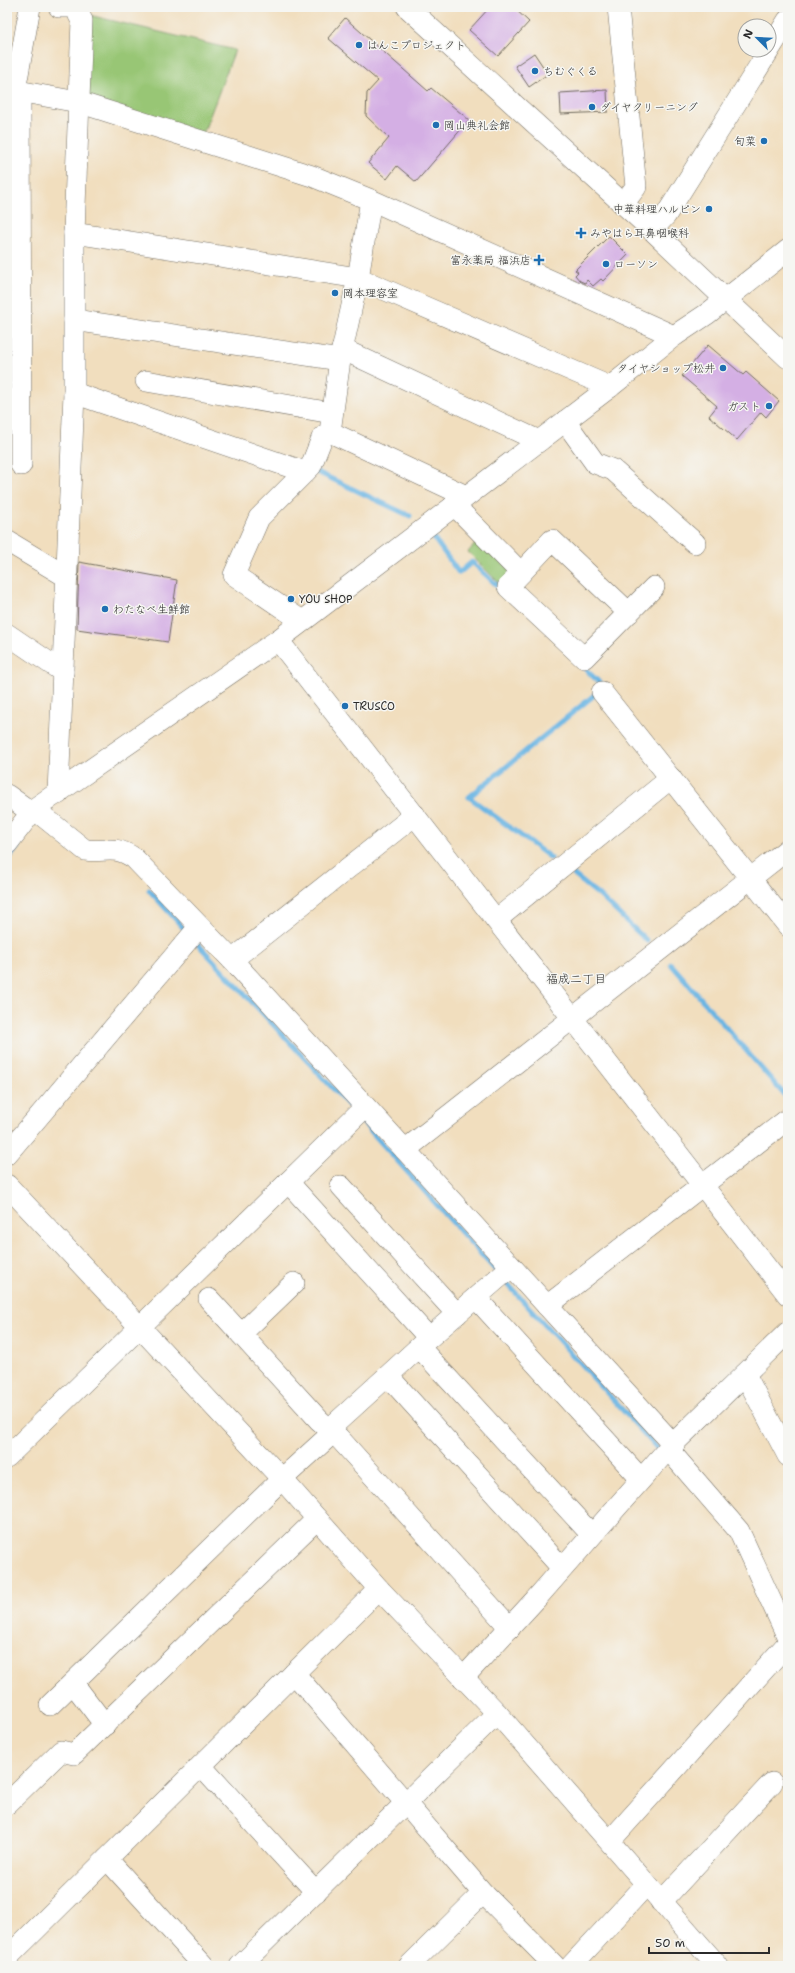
<svg xmlns="http://www.w3.org/2000/svg" width="795" height="1973" font-family="'Shantell Sans','Klee One',sans-serif">
  <style>
    .green { fill: #98c675; stroke: #627850 }
    .lines { fill: none; stroke-linecap: round; stroke-linejoin: round }
    .stream { stroke: #6ab5e3; stroke-width: 5 }
    .building { fill: #d4afe4 }
    .minor-casing { stroke: #706a5e; stroke-width: 22 }
    .minor { stroke: #fff; stroke-width: 21 }
    .poi-dot { fill: #1f6fb2; stroke: #f6f6f2; stroke-width: 1.5 }
    .labels { text-anchor: middle; dominant-baseline: central; stroke-width: 3; stroke-linejoin: round; paint-order: stroke }
    .poi-label { font-size: 11px; fill: #2b2b2b; stroke: #f6f6f2; text-anchor: start }
    .neighbourhood-label { font-size: 12px; fill: #2b2b2b; stroke: #f6f6f2 }
  </style>
  <rect width="100%" height="100%" fill="#f6f6f2"/>
  <filter id="ink" filterUnits="userSpaceOnUse"><feTurbulence type="fractalNoise" baseFrequency=".025" numOctaves="2"/><feDisplacementMap in="SourceGraphic" scale="8" xChannelSelector="R" yChannelSelector="G"/><feConvolveMatrix kernelMatrix="1 2 1 2 8 2 1 2 1" color-interpolation-filters="sRGB"/></filter>
  <filter id="wash" filterUnits="userSpaceOnUse"><feTurbulence type="fractalNoise" baseFrequency=".012" numOctaves="4" result="noise"/><feDisplacementMap in="SourceGraphic" scale="16" xChannelSelector="R" yChannelSelector="G"/><feGaussianBlur stdDeviation="0.9" result="paint"/><feColorMatrix in="noise" values="0 0 0 0 0 0 0 0 0 0 0 0 0 0 0 0 0 1.4 0 .05"/><feComposite in="paint" operator="in"/></filter>
  <g filter="url(#wash)">
    <rect width="100%" height="100%" fill="#f1debe"/>
    <g class="green">
      <path d="M89,15l146,35 -32,84 -112,-35 -5,-9z"/>
      <path d="M480,539l34,33 -13,13 -33,-33z"/>
    </g>
    <g class="lines">
      <g class="stream">
        <path d="M315,471l95,45"/>
        <path d="M430,533l29,40 13,-11 30,28"/>
        <path d="M580,664l23,22"/>
        <path d="M551,858l-82,-61 129,-105"/>
        <path d="M7,861l11,-15"/>
        <path d="M574,875l26,21 47,45"/>
        <path d="M149,890l39,43"/>
        <path d="M194,940l160,171"/>
        <path d="M671,964l117,135"/>
        <path d="M360,1119l137,153"/>
        <path d="M504,1280l154,169"/>
      </g>
    </g>
    <g id="blocks">
      <g class="building">
        <path d="M490,7h23l16,15 -31,34 -29,-26z"/>
        <path d="M345,18l83,73 3,-3 38,32 -53,62 -19,-16 -10,13 -19,-16 21,-25 -23,-22 1,-23 11,-12 -50,-43z"/>
        <path d="M534,53l14,21 -19,13 -14,-21z"/>
        <path d="M607,90l1,22 -47,2 -1,-21z"/>
        <path d="M609,236l19,19 -25,26 -2,-2 -8,7 -6,-6 -2,3 -5,-2 -5,-6 3,-3 -3,-2z"/>
        <path d="M708,345l35,30 3,-3 33,29 -13,16 -5,-5 -24,28 -28,-24 8,-10 -35,-30z"/>
        <path d="M79,562l98,18 -9,62 -91,-13z"/>
      </g>
    </g>
  </g>
  <g filter="url(#ink)">
    <use href="#blocks" fill-opacity="0" stroke="#706a5e" stroke-width="1"/>
    <g class="lines">
      <defs>
        <g id="minor">
          <path d="M59,7h21"/>
          <path d="M407,7l245,223 136,128"/>
          <path d="M618,7l18,180 -13,17"/>
          <path d="M7,89l71,13 234,74 59,24 303,136"/>
          <path d="M15,91l15,-84"/>
          <path d="M20,92l1,373"/>
          <path d="M371,200l-13,78 -18,82 -10,72 136,64"/>
          <path d="M652,230l14,-15 122,-195"/>
          <path d="M74,233l284,45 252,109"/>
          <path d="M74,320l266,40"/>
          <path d="M342,349l197,92"/>
          <path d="M146,381l186,32"/>
          <path d="M74,393l231,79"/>
          <path d="M565,421l30,42 18,7 82,73"/>
          <path d="M454,505l67,68"/>
          <path d="M7,541l60,36"/>
          <path d="M629,613l-77,-73 -44,47 76,71 70,-71"/>
          <path d="M302,621l-68,-46 25,-57 52,-52 11,-28 8,-6"/>
          <path d="M7,634l56,38"/>
          <path d="M278,640l510,655"/>
          <path d="M602,692l186,234"/>
          <path d="M58,794l16,-401v-160l8,-213 -3,-4 1,-9"/>
          <path d="M7,795l24,17"/>
          <path d="M34,809l51,41c21,3 28,-6 49,8l98,102 442,485"/>
          <path d="M7,844l27,-35 244,-169 332,-253 64,-51 33,-22 81,-64"/>
          <path d="M496,920l175,-142"/>
          <path d="M232,960l183,-145"/>
          <path d="M405,1150l383,-301"/>
          <path d="M7,1154l192,-227"/>
          <path d="M288,1182l141,156"/>
          <path d="M7,1185l275,294 97,110 118,124 221,253"/>
          <path d="M341,1186l116,128"/>
          <path d="M476,1298l165,181"/>
          <path d="M209,1299l110,121 20,18 171,190"/>
          <path d="M547,1306l241,-187"/>
          <path d="M241,1334l53,-51"/>
          <path d="M420,1348l171,186"/>
          <path d="M745,1374l43,82"/>
          <path d="M388,1376l174,192"/>
          <path d="M668,1449l71,82 49,107"/>
          <path d="M7,1457l358,-350"/>
          <path d="M294,1673l189,220 72,73"/>
          <path d="M463,1678l72,-78 133,-151 120,-117"/>
          <path d="M73,1683l32,42"/>
          <path d="M50,1705l232,-226 45,-41 10,-16 92,-84 82,-71"/>
          <path d="M201,1766l115,126"/>
          <path d="M7,1804l54,-53 13,3 243,-235"/>
          <path d="M610,1841l178,-198"/>
          <path d="M107,1859l97,107"/>
          <path d="M661,1902l111,-119"/>
          <path d="M7,1958l372,-369"/>
          <path d="M240,1966l257,-253"/>
          <path d="M409,1966l74,-73"/>
          <path d="M571,1966l75,-81"/>
        </g>
      </defs>
      <use href="#minor" class="minor-casing"/>
      <use href="#minor" class="minor"/>
    </g>
  </g>
  <g class="poi-dot">
    <circle cx="359" cy="45" r="4"/>
    <circle cx="535" cy="71" r="4"/>
    <circle cx="592" cy="107" r="4"/>
    <circle cx="436" cy="125" r="4"/>
    <circle cx="764" cy="141" r="4"/>
    <circle cx="709" cy="209" r="4"/>
    <path d="M579 227h4v4h4v4h-4v4h-4v-4h-4v-4h4z"/>
    <path d="M537 254h4v4h4v4h-4v4h-4v-4h-4v-4h4z"/>
    <circle cx="606" cy="264" r="4"/>
    <circle cx="335" cy="293" r="4"/>
    <circle cx="723" cy="368" r="4"/>
    <circle cx="769" cy="406" r="4"/>
    <circle cx="291" cy="599" r="4"/>
    <circle cx="105" cy="609" r="4"/>
    <circle cx="345" cy="706" r="4"/>
  </g>
  <g class="labels">
    <g class="poi-label">
      <text x="367" y="45">はんこプロジェクト</text>
      <text x="543" y="71">ちむぐくる</text>
      <text x="600" y="107">ダイヤクリーニング</text>
      <text x="444" y="125">岡山典礼会館</text>
      <text x="756" y="141" text-anchor="end">旬菜</text>
      <text x="701" y="209" text-anchor="end">中華料理ハルピン</text>
      <text x="590" y="233">みやはら耳鼻咽喉科</text>
      <text x="531" y="260" text-anchor="end">富永薬局 福浜店</text>
      <text x="614" y="264">ローソン</text>
      <text x="343" y="293">岡本理容室</text>
      <text x="715" y="368" text-anchor="end">タイヤショップ松井</text>
      <text x="761" y="406" text-anchor="end">ガスト</text>
      <text x="299" y="599">YOU SHOP</text>
      <text x="113" y="609">わたなべ生鮮館</text>
      <text x="353" y="706">TRUSCO</text>
    </g>
    <g class="neighbourhood-label">
      <text x="576" y="979">福成二丁目</text>
    </g>
  </g>
  <rect width="795" height="1973" fill="none" stroke="#f6f6f2" stroke-width="24"/>
  <g transform="translate(757 38) rotate(294)"><circle r="19" fill="#f6f6f2" stroke="#a5a5a2"/>
  <path d="M0-3L7 15L0 10L-7 15Z" fill="#1f6fb2"/>
  <text y="-6" font-size="11" font-weight="bold" text-anchor="middle" fill="#2b2b2b">N</text>
  </g>
  <path d="M649 1947v6h120v-6" fill="none" stroke="#2b2b2b" stroke-width="2"/>
  <text x="655" y="1947" font-size="12" fill="#2b2b2b" stroke="#f6f6f2" stroke-width="3" paint-order="stroke">50 m</text>
</svg>
